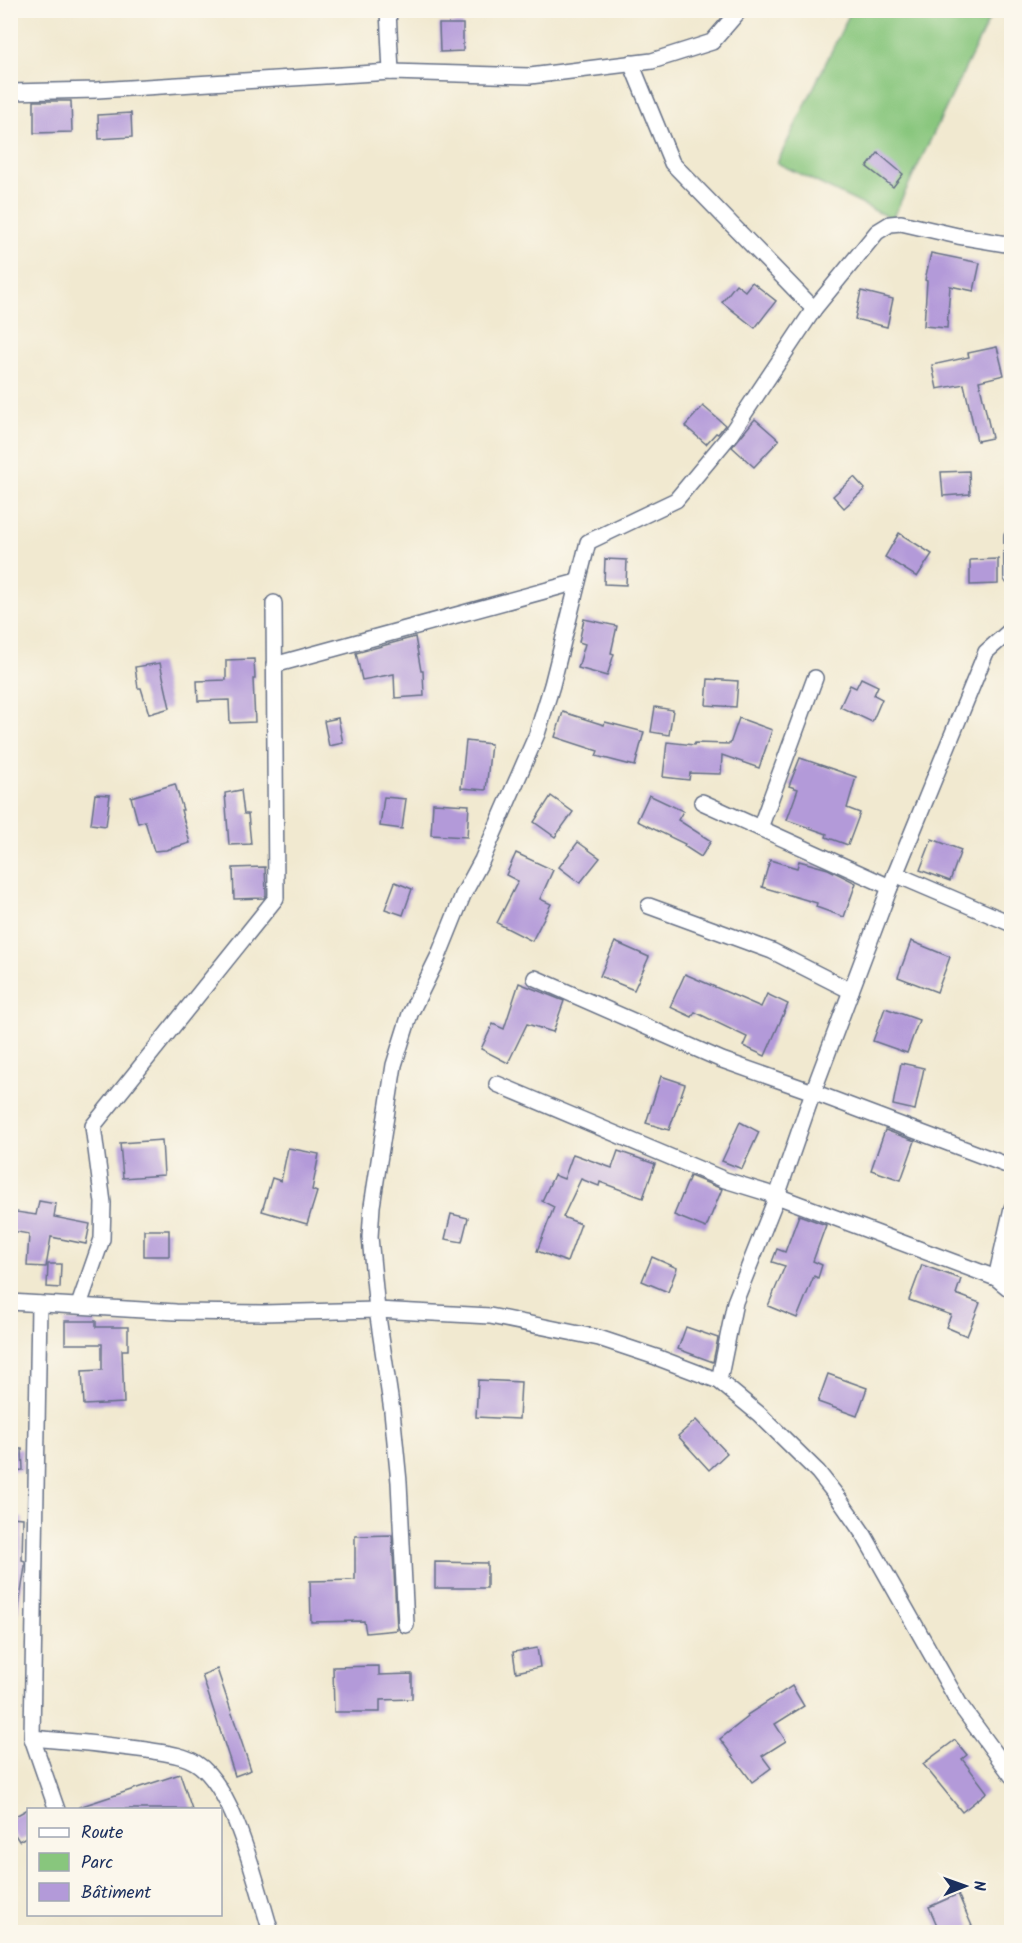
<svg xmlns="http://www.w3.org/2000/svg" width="1022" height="1943" font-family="Kalam,sans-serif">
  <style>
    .green { fill: #88c67d; stroke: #527a6e; stroke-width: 1.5 }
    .building { fill: #b39ad9 }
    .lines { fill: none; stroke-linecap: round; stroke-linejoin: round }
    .minor-casing { stroke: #667086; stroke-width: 18 }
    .minor { stroke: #fff; stroke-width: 15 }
  </style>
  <rect width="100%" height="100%" fill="#fbf7ec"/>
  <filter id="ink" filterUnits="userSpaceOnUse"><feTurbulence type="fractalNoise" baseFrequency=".0167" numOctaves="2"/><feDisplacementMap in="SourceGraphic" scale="12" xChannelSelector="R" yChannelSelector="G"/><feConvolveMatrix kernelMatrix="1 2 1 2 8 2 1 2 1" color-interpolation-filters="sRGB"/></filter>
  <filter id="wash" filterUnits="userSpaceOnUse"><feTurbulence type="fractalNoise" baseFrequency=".008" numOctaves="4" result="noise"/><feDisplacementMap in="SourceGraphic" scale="24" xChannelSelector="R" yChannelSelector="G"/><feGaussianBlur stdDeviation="1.35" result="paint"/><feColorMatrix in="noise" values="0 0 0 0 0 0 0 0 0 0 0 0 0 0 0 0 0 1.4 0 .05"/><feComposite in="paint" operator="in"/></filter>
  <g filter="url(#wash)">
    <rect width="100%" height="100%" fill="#f1e9d0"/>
    <path class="green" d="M851,11h142l-101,208 -115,-56z"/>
    <g id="blocks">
      <g class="building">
        <path d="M439,24h24v27l-23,1z"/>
        <path d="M34,101h37l1,31 -38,1z"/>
        <path d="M131,113l1,24 -33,2 -1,-24z"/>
        <path d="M878,153l25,21 -10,13 -26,-20z"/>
        <path d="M931,253l49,10 -6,28 -24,-5 -3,42 -23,-2 3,-45 -2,-1z"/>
        <path d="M752,282l24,19 -21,27 -33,-26 14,-18 9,7z"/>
        <path d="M861,291l32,8 -6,28 -32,-8z"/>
        <path d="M997,347l7,28 -25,6 13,57 -15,3 -13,-57 -27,5 -5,-24 37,-8 -1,-4z"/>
        <path d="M703,406l22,19 -7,9 -2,-1 -10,11 -21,-18z"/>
        <path d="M755,419l24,21 -25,27 -22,-20z"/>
        <path d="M969,471l1,23 -27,2 -2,-24z"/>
        <path d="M854,477l11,12 -21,19 -11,-12z"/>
        <path d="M899,533l33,21 -15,23 -32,-20z"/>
        <path d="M605,559l22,1 -1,25 -22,-1z"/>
        <path d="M998,559v25l-28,1v-25z"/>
        <path d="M584,619l33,7 -6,27 3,1 -7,22 -29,-8 7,-24 -6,-2z"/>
        <path d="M415,637l6,34h2l1,25 -29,2 -1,-24 -32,6 -6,-27z"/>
        <path d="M254,659l1,20h-2l2,43 -25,1 -1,-23 -31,1 -1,-20 29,-1v-20z"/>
        <path d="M160,663l10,45 -21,6 -8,-26h-3l-3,-21z"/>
        <path d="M861,678l17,8 -4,9 8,4 -10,23 -32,-15 10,-22 6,3z"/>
        <path d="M708,679l30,2 -2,26 -30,-2z"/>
        <path d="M655,707l18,3 -4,25 -18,-3z"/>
        <path d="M563,712l41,13 1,-3 39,10 -9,34 -39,-10 2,-5 -43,-14z"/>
        <path d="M338,718l5,25 -14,3 -5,-25z"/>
        <path d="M739,718l33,12 -13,38 -37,-13 -1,19 -31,-1 -1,7 -26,-3 4,-35 27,3 1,-2 35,1z"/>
        <path d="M466,741l25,3 -5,46 -25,-2z"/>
        <path d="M800,758l56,19 -9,31 13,5 -12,32 -22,-8 1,-3 -40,-14 11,-31 -9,-3z"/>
        <path d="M175,784l8,26h-2l9,33 -24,7 -12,1 -9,-30 -7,2 -7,-26z"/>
        <path d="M241,790l3,24h4l3,30 -22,1 -4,-52z"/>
        <path d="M95,794l15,1 -4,31 -15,-2z"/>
        <path d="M649,795l34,16 -5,9 33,21 -10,16 -17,-11 1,-2 -48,-23z"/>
        <path d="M551,796l22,16 -18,25 -21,-15z"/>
        <path d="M384,797l22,2 -4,30 -22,-3z"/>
        <path d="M433,803l36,2 -2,32 -36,-2z"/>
        <path d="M932,839l29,11 -11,31 -30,-11z"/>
        <path d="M578,842l22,16 -20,25 -21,-16z"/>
        <path d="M516,853l37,17 -13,29 11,5 -19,37 -35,-18 21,-42 -12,-6z"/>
        <path d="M770,860l27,8 2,-7 29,8 28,14 -12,34 -28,-10 1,-4 -55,-16z"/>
        <path d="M265,867l1,28 -2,3 -30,1 -1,-31z"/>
        <path d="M395,882l17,7 -9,26 -18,-6z"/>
        <path d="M911,941l39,16 -13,35 -39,-15z"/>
        <path d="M615,942l34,15 -15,33 -34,-14z"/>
        <path d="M685,974l76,33 6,-13 21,10 -23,52 -22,-10 4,-9 -52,-25 -3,5 -22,-10z"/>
        <path d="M519,983l45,18 -11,31 -26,-8 -19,39 -27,-14 12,-25 11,5z"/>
        <path d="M885,1008l34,12 -12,33 -34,-12z"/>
        <path d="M901,1063l23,5 -9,42 -22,-5z"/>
        <path d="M661,1076l24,8 -16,46 -23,-7z"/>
        <path d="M740,1122l19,10 -17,37 -20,-8z"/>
        <path d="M885,1130l30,11 -14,39 -30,-10z"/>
        <path d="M162,1140l2,35 -41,3 -3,-35z"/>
        <path d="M288,1148l31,6 -7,36 5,2 -10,32 -45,-13 10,-33 9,3z"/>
        <path d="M618,1151l37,13 -12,34 -43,-16 -1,4 -18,-7 -18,38 18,7 -14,38 -30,-11 17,-44 -12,-6 12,-26 10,4 9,-25 39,14z"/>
        <path d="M690,1176l32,13 -16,39 -32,-13z"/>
        <path d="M39,1201l17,3 -2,13 36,7 -4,20 -35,-7 -5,30 -19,-1 2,-32 -17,-3 1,-4 -3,-1v-15l26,4z"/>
        <path d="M451,1214l17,4 -6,24 -17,-3z"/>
        <path d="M799,1215l27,10 -13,36 9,4 -4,13 -4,-2 -17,42 -29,-12 17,-40 -13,-4 5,-13 8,3z"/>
        <rect x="144" y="1230" width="25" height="26"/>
        <path d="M652,1257l25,11 -9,24 -26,-11z"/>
        <path d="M48,1264h13l-1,24 -13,-1z"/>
        <path d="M922,1265l39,14 -5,15 24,9 -13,33 -21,-9 5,-12 -42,-15z"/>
        <path d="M65,1321h31v6h32v23h-6l2,53 -40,2 -2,-34 20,-1v-26h-37z"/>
        <path d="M686,1327l32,11 -5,24 -35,-13z"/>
        <path d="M828,1374l39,14 -10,28 -39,-14z"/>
        <path d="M478,1380l43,2 -2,37 -43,-2z"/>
        <path d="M696,1420l31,33 -18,17 -31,-34z"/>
        <path d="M10,1449h12l1,21 -13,1z"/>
        <path d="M10,1517l13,1 -1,42 3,1v5l-7,47h-8z"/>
        <path d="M392,1535l5,95 -31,3 -2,-12 -53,1 -1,-41 45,-1v-44z"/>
        <path d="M435,1562l52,1v25h-52z"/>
        <path d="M537,1648l3,19 -24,5 -3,-20z"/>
        <path d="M379,1666v9l33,-1v25l-32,1v12h-46l-1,-45z"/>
        <path d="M217,1669l34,101 -16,6 -33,-101z"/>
        <path d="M792,1686l12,20 -29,18 11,17 -24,15 9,12 -19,14 -32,-43 28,-22 -1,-2z"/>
        <path d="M955,1740l12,15 -5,4 25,33 -25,20 -39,-48z"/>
        <path d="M180,1774l12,35h-112l-1,-2z"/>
        <path d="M28,1809v27l-9,5 -9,-14v-8z"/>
        <path d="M958,1894l14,32 -14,6h-18l-11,-25z"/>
      </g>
    </g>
  </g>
  <g filter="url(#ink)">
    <use href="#blocks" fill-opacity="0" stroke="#667086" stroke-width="1.5"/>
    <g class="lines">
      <defs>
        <g id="minor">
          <path d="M388,10l3,62"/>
          <path d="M631,63l41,100 142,146"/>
          <path d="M10,92l87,-2 294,-18 139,4 122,-15 60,-19 26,-30"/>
          <path d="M1012,537v40"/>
          <path d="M274,665l303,-83"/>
          <path d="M702,802l188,85"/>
          <path d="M760,828l55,-150"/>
          <path d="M895,874l117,50"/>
          <path d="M649,906l123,45 79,40"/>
          <path d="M535,978l187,82 91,32 199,75"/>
          <path d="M497,1084l228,96 52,16 219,82 16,13"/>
          <path d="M996,1278l16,-70"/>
          <path d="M10,1302l166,10 87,1 114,-3 113,6 109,22 57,19 63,24 40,33 59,58 21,27 25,36 96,170 52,71"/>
          <path d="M39,1304l-7,434 25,72"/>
          <path d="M79,1305l23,-66 1,-36 -10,-77 183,-228 -2,-295"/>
          <path d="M719,1381l16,-79 42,-106 36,-104 77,-205 96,-235 26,-23"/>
          <path d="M406,1625l-7,-143 -7,-71 -15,-101 -7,-73 2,-31 22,-141 16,-51 28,-57 25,-62 19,-35 55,-126 15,-49 36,-143 88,-42 54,-65 84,-126 63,-77 13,-8 11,-1 57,13 54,9"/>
          <path d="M32,1738c39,3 77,7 115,12 15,3 35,4 49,13 39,24 61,125 75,169"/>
        </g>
      </defs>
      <use href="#minor" class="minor-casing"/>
      <use href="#minor" class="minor"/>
    </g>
  </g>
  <rect width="1022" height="1943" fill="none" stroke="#fbf7ec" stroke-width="36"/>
  <rect x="27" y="1808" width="195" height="108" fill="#fbf7ec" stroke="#a1a7b3" stroke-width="1.5"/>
  <rect x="39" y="1828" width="30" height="9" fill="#ffffff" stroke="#a1a7b3" stroke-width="1.5"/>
  <text x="81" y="1838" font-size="18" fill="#1b2f5e">Route</text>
  <rect x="39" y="1853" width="30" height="18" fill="#88c67d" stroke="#a1a7b3" stroke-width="1.5"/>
  <text x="81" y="1868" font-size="18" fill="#1b2f5e">Parc</text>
  <rect x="39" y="1883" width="30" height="18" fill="#b39ad9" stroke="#a1a7b3" stroke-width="1.5"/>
  <text x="81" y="1898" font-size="18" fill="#1b2f5e">Bâtiment</text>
  <g transform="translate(965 1886) rotate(89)" stroke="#fbf7ec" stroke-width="4.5" paint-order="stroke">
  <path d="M0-4.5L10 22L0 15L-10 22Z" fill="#1b2f5e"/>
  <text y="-9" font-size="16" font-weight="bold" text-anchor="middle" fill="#1b2f5e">N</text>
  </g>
</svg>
